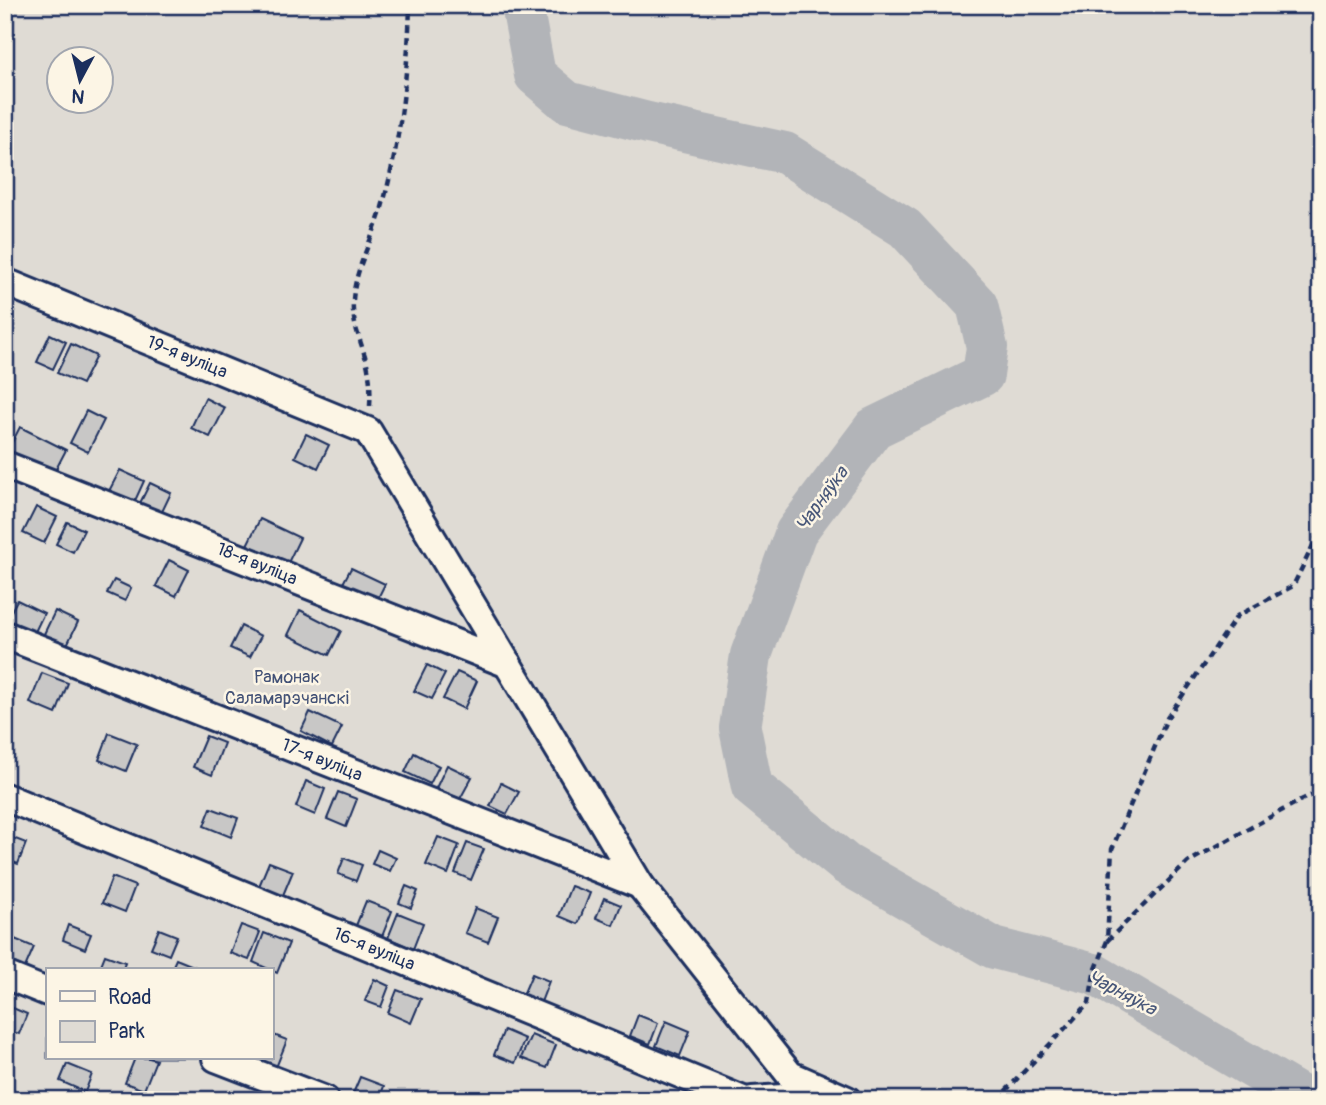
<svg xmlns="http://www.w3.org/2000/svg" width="1326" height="1105" font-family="Pangolin,sans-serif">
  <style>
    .green { fill: #dfdbd4; stroke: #7d8599; stroke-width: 2; fill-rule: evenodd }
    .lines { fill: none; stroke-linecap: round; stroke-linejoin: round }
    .river { stroke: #b2b4b8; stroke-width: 42 }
    .building { fill: #c8c7c6; stroke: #1b2f5e; stroke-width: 2 }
    .street-casing { stroke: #1b2f5e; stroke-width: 32 }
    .path { stroke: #1b2f5e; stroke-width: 4.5; stroke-dasharray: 7 5; stroke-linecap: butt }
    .street { stroke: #fcf5e5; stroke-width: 26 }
    .labels { text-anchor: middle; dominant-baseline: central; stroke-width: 5; stroke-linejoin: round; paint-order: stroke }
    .street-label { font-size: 18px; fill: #1b2f5e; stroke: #fcf5e5 }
    .park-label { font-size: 18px; fill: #425176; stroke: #fcf5e5 }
    .water-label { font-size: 19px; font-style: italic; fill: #485779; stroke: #fcf5e5 }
  </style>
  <rect width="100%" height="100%" fill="#fcf5e5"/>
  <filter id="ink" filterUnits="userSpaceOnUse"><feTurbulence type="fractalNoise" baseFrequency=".0143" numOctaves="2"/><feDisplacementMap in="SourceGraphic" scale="14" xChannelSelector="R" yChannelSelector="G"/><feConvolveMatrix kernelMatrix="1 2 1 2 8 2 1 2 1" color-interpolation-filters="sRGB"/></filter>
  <g filter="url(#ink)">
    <path class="green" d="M5,5h1316v1095h-1316zM60,60h42v42h-42zM47,970h224v88h-224z"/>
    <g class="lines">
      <path class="river" d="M522,5l13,70 32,27 81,21 137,30 120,75 72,77 10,42 -4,28 -109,53 -78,104 -45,123 -11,73 12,59 94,77 148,84 100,26 214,126"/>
    </g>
    <g class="building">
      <path d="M50,334l16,8 -13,27 -16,-7z"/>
      <path d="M71,344l25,12 -14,28 -25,-11z"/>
      <path d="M205,398l20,10 -15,29 -19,-9z"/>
      <path d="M86,411l18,9 -16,32 -18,-9z"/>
      <path d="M20,427l46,23 -13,25 -46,-23z"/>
      <path d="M306,434l23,11 -11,23 -23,-11z"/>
      <path d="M120,470l24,11 -10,22 -25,-12z"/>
      <path d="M150,483l21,10 -11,23 -21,-11z"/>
      <path d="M36,507l21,10 -13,26 -21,-10z"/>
      <path d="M260,519l40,19 -15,31 -40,-20z"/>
      <path d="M67,522l17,8 -11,22 -17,-8z"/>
      <path d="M169,560l20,10 -13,26 -20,-10z"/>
      <path d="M351,568l34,16 -9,18 -34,-17z"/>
      <path d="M114,580l17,8 -6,13 -18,-8z"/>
      <path d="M17,600l27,13 -10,21 -28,-13z"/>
      <path d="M300,610l41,21 -12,24 -41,-20z"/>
      <path d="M55,611l23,11 -12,25 -23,-11z"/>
      <path d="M241,626l20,10 -11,21 -20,-9z"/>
      <path d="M427,665l18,9 -13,25 -18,-8z"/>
      <path d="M457,672l20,9 -13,28 -21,-10z"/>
      <path d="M42,673l26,10 -12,31 -26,-11z"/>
      <path d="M310,712l32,15 -10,20 -31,-16z"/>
      <path d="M109,733l28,11 -11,27 -27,-11z"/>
      <path d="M206,736l18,7 -12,32 -19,-8z"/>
      <path d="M414,753l25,13 -9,18 -25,-12z"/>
      <path d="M447,765l25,12 -12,22 -24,-11z"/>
      <path d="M306,781l19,8 -10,26 -19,-8z"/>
      <path d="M501,783l18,9 -12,22 -17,-8z"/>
      <path d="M338,792l19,7 -11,28 -19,-8z"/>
      <path d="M211,808l27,10 -7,19 -27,-11z"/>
      <path d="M5,835l21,8 -8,21 -13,-5z"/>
      <path d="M438,837l21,8 -11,29 -22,-9z"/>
      <path d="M467,843l17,6 -13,31 -16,-7z"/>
      <path d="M378,850l18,8 -6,13 -18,-7z"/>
      <path d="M344,858l18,7 -6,16 -18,-7z"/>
      <path d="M269,862l24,9 -12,29 -24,-9z"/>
      <path d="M112,877l23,9 -10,26 -23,-9z"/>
      <path d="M406,886l12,5 -7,17 -12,-5z"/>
      <path d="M571,886l19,7 -12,31 -19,-8z"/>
      <path d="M604,898l17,7 -8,20 -17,-7z"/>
      <path d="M366,901l26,10 -11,28 -26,-11z"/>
      <path d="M475,908l23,9 -10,25 -23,-9z"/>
      <path d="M398,913l25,10 -10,26 -25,-11z"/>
      <path d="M68,925l23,9 -6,15 -22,-9z"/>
      <path d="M241,925l19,7 -11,28 -19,-7z"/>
      <path d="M159,929l18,7 -8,19 -18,-7z"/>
      <path d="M264,933l25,10 -12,30 -24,-11z"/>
      <path d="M5,935l29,12 -10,23 -19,-8z"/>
      <path d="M105,955l20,7 -3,8h-23z"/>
      <path d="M176,959l27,11h-32z"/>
      <path d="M532,974l17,7 -8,21 -18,-7z"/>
      <path d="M374,979l15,7 -8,21 -16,-6z"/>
      <path d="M397,990l24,9 -10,24 -23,-10z"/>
      <path d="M8,1006l19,8 -8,20 -14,-6v-15z"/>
      <path d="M638,1015l20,8 -8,21 -20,-8z"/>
      <path d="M666,1021l24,10 -10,25 -24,-10z"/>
      <path d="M504,1030l21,9 -10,24 -21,-8z"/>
      <path d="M271,1034l16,6 -12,30 -19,-8 2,-4h13z"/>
      <path d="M531,1035l25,10 -9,23 -26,-10z"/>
      <path d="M135,1058h14l7,2 -12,30 -19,-7z"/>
      <path d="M67,1064l25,10 -7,18 -25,-11z"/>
      <path d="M360,1077l24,9 -5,14h-18l-9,-4z"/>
    </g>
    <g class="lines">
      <defs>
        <g id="street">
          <path d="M5,282l363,149 272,454 150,190 57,25"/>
          <path d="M5,465l503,199"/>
          <path d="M5,635l635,250"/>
          <path d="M5,797l738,303"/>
          <path d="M5,975l42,17"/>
          <path d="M216,1058l109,42"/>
          <path d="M752,1100l79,-5"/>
        </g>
      </defs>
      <use href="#street" class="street-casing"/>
      <g class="path">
        <path d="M370,406c1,-18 0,-35 -6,-53 -7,-23 -14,-36 -10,-62 4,-27 19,-54 27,-80 19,-66 27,-138 29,-206"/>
        <path d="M1107,941l81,-79 115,-63 18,-8"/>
        <path d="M997,1100l92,-97 5,-29 13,-33 5,-92 55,-131 70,-102 56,-30 28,-57"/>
      </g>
      <use href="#street" class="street"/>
    </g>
  </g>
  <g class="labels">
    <g class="street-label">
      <text transform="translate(187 357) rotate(22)">19-я вуліца</text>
      <text transform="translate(257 564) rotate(22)">18-я вуліца</text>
      <text transform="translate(322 760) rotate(22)">17-я вуліца</text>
      <text transform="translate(374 949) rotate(22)">16-я вуліца</text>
    </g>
    <g class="park-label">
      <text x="287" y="677">Рамонак<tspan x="287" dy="21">Саламарэчанскі</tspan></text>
    </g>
    <g class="water-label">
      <text transform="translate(822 499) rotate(-54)">Чарняўка</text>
      <text transform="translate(1122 993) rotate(28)">Чарняўка</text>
    </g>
  </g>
  <rect width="1326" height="1105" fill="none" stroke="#fcf5e5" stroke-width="28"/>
  <rect x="14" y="14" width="1298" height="1077" fill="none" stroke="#1b2f5e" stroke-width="2.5" filter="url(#ink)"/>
  <rect x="46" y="968" width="228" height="91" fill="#fcf5e5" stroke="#a2a6af" stroke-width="2"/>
  <rect x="60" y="991" width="35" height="10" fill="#fcf5e5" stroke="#a2a6af" stroke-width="2"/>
  <text x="108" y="1004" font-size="21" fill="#1b2f5e">Road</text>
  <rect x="60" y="1021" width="35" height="21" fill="#dfdbd4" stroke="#a2a6af" stroke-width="2"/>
  <text x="108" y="1038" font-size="21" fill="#1b2f5e">Park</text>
  <g transform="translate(80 80) rotate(187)"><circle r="33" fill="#fcf5e5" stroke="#a2a6af" stroke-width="2"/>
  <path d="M0-5L12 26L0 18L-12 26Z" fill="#1b2f5e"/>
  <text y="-10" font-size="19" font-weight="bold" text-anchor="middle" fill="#1b2f5e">N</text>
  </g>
</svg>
